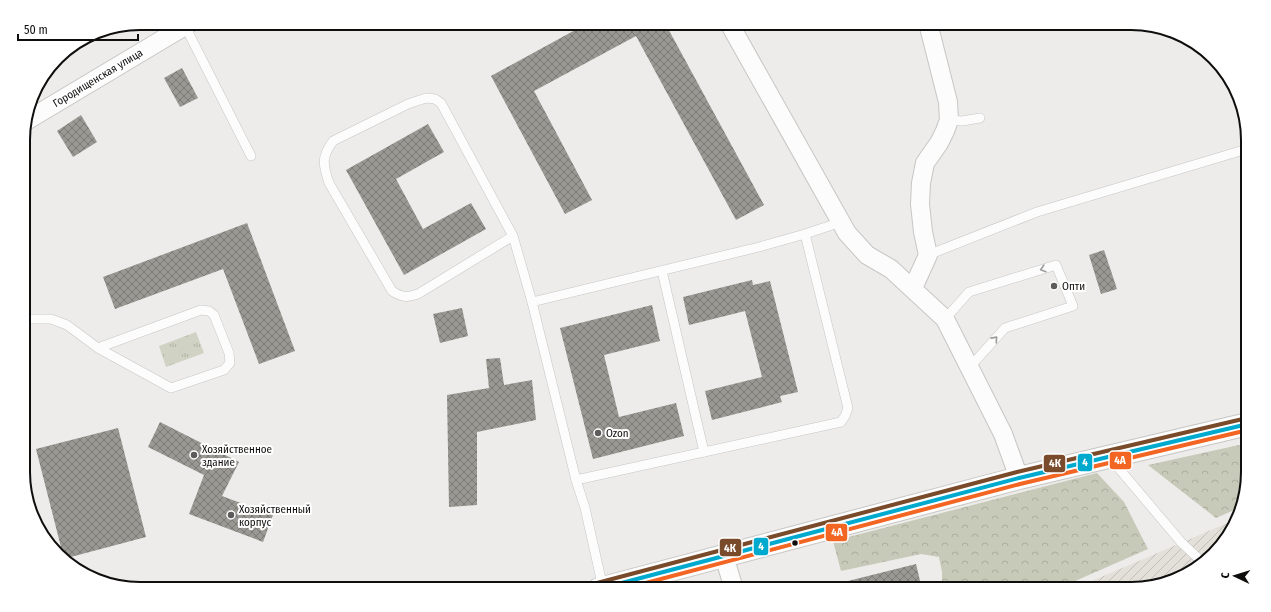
<svg xmlns="http://www.w3.org/2000/svg" width="1271" height="612" font-family="'Fira Sans Condensed',sans-serif">
  <style>
    .industrial { fill: url(#industrial-furrows) }
    .forest { fill: url(#forest-crowns) }
    .park { fill: url(#park-tufts) }
    .building { fill: url(#building-cross-hatch) }
    .lines { fill: none; stroke-linecap: round; stroke-linejoin: round }
    .service-casing { stroke: #c7c6c5; stroke-width: 10 }
    .minor-casing { stroke: #c7c6c5; stroke-width: 20 }
    .tertiary-casing { stroke: #c7c6c5; stroke-width: 24 }
    .service { stroke: #fcfcfc; stroke-width: 9 }
    .minor { stroke: #fcfcfc; stroke-width: 18 }
    .tertiary { stroke: #fcfcfc; stroke-width: 22 }
    .bus-1-casing { stroke: #fff; stroke-width: 7 }
    .bus-2-casing { stroke: #fff; stroke-width: 7 }
    .bus-3-casing { stroke: #fff; stroke-width: 7 }
    .bus-1 { stroke: #00a9ce; stroke-width: 4 }
    .bus-2 { stroke: #f26522; stroke-width: 4 }
    .bus-3 { stroke: #7a4b2a; stroke-width: 4 }
    .oneway { stroke: #9d9d9c }
    .poi-dot { fill: #5d5c5a; stroke: #fff; stroke-width: 1.5 }
    .bus-dot { fill: #0f0e0d; stroke: #fff; stroke-width: 1.5 }
    .labels { text-anchor: middle; dominant-baseline: central; stroke-width: 4; stroke-linejoin: round; paint-order: stroke }
    .street-label { font-size: 11px; fill: #0f0e0d; stroke: #fff }
    .poi-label { font-size: 11px; fill: #0f0e0d; stroke: #fff; text-anchor: start }
    .rim { fill: none; stroke: #0f0e0d; stroke-width: 2 }
    .line-badge { stroke: #fff; stroke-width: 1.5 }
    .badge-label { font-size: 11px; text-anchor: middle; font-weight: bold; fill: #fff }
  </style>
  <defs>
    <pattern id="industrial-furrows" width="10" height="10" patternUnits="userSpaceOnUse"><rect width="10" height="10" fill="#e2e0d9"/><path d="M-1 1l2-2M0 10L10 0M9 11l2-2" fill="none" stroke="#c1bfb9"/></pattern>
    <pattern id="forest-crowns" width="20" height="18" patternUnits="userSpaceOnUse"><rect width="20" height="18" fill="#c8cab9"/><path d="M2 6a3 3 0 1 1 6 0M12 15a3 3 0 1 1 6 0" fill="none" stroke="#abac9e"/></pattern>
    <pattern id="park-tufts" width="24" height="20" patternUnits="userSpaceOnUse"><rect width="24" height="20" fill="#d0d3c3"/><path d="M3 7l-1-3M5 7V3M7 7l1-3M15 17l-1-3M17 17v-4M19 17l1-3" fill="none" stroke="#b1b4a6"/></pattern>
    <pattern id="building-cross-hatch" width="8" height="8" patternUnits="userSpaceOnUse"><rect width="8" height="8" fill="#9a9893"/><path d="M0 0l8 8M0 8l8-8" fill="none" stroke="#7c7a76"/></pattern>
  </defs>
  <rect width="100%" height="100%" fill="#edecea"/>
  <path class="industrial" d="M1237,519l-41,50 -58,20h-65z"/>
  <g class="forest">
    <path d="M1248,443v29l-7,35 -25,11 -68,-53z"/>
    <path d="M1097,473l27,29 24,47 -91,40h-115v-17l-3,-15 -18,-3 -80,17 -8,-30z"/>
  </g>
  <path class="park" d="M196,332l8,21 -38,14 -7,-21z"/>
  <g class="building">
    <path d="M588,23h77l99,182 -28,15 -100,-184 -102,55 58,109 -27,14 -74,-138z"/>
    <path d="M182,68l16,30 -18,9 -16,-29z"/>
    <path d="M81,115l16,27 -24,15 -16,-26z"/>
    <path d="M428,124l16,28 -48,27 27,50 48,-26 15,26 -82,46 -58,-105z"/>
    <path d="M247,223l48,128 -36,13 -36,-95 -108,40 -12,-32z"/>
    <path d="M1104,250l13,39 -16,5 -12,-39z"/>
    <path d="M752,280l1,5 17,-4 28,111 -18,4 2,6 -70,18 -7,-29 57,-14 -17,-66 -56,14 -6,-28z"/>
    <path d="M652,305l8,36 -56,14 15,62 57,-14 8,33 -91,23 -33,-131z"/>
    <path d="M462,308l6,28 -28,7 -7,-29z"/>
    <path d="M500,358l4,27 28,-5 4,40 -59,12v73l-28,2 -2,-112 42,-7 -3,-29z"/>
    <path d="M160,422l79,40 -17,34 51,19 -10,27 -74,-28 15,-39 -56,-28z"/>
    <path d="M118,428l28,109 -79,21 -4,-3 -27,-106z"/>
    <path d="M916,564l6,25h-85l-1,-5z"/>
  </g>
  <g class="lines">
    <defs>
      <g id="service">
        <path d="M185,26l66,130"/>
        <path d="M949,120l13,1 18,-3"/>
        <path d="M805,234l36,-12"/>
        <path d="M513,236l-72,-133 -6,-4 -9,-1 -18,6 -75,37c-12,16 -10,24 -4,42l63,108c9,6 15,7 26,3l95,-58 19,66 44,178 9,28 18,80"/>
        <path d="M928,255l109,-43 210,-63"/>
        <path d="M662,271l42,181"/>
        <path d="M532,302l227,-55 46,-13 43,174 -3,8 -4,6 -265,58"/>
        <path d="M24,319h27l16,6 31,23 73,40 53,-18 6,-7 -1,-10 -15,-38 -5,-4 -8,-1 -103,38"/>
        <path d="M945,319l24,-27 87,-27 17,41 -68,22 -36,40"/>
        <path d="M1110,458l71,84 21,20"/>
      </g>
      <g id="minor">
        <path d="M729,23l118,210 20,22 24,14 54,50 58,115 16,44"/>
        <path d="M26,121l164,-98"/>
        <path d="M913,288l15,-33 -5,-23 -3,-28 1,-21 4,-20 14,-20 6,-12 4,-11 -1,-18 -20,-79"/>
        <path d="M724,556l10,33"/>
      </g>
      <path id="tertiary" d="M599,589l420,-111 229,-54"/>
    </defs>
    <use href="#service" class="service-casing"/>
    <use href="#minor" class="minor-casing"/>
    <use href="#tertiary" class="tertiary-casing"/>
    <use href="#service" class="service"/>
    <use href="#minor" class="minor"/>
    <use href="#tertiary" class="tertiary"/>
    <defs>
      <path id="bus-1" d="M599,589l420,-111 229,-54"/>
      <path id="bus-2" d="M623,589l397,-105 228,-54"/>
      <path id="bus-3" d="M597,583l420,-111 230,-54"/>
    </defs>
    <use href="#bus-1" class="bus-1-casing"/>
    <use href="#bus-2" class="bus-2-casing"/>
    <use href="#bus-3" class="bus-3-casing"/>
    <use href="#bus-1" class="bus-1"/>
    <use href="#bus-2" class="bus-2"/>
    <use href="#bus-3" class="bus-3"/>
  </g>
  <defs><path id="oneway-chevron" d="M-2-3.5L2.5 0L-2 3.5" fill="none" stroke-width="1.6" stroke-linecap="round" stroke-linejoin="round"/></defs>
  <g class="oneway">
    <use href="#oneway-chevron" transform="translate(1043 269) rotate(163)"/>
    <use href="#oneway-chevron" transform="translate(995 339) rotate(-48)"/>
  </g>
  <g class="poi-dot">
    <circle cx="1054" cy="286" r="4"/>
    <circle cx="598" cy="433" r="4"/>
    <circle cx="194" cy="455" r="4"/>
    <circle cx="231" cy="515" r="4"/>
  </g>
  <circle class="bus-dot" cx="795" cy="543" r="3.5"/>
  <g class="labels">
    <g class="street-label">
      <text transform="translate(98 78) rotate(-31)">Городищенская улица</text>
    </g>
    <g class="poi-label">
      <text x="1062" y="286">Опти</text>
      <text x="606" y="433">Ozon</text>
      <text x="202" y="449">Хозяйственное<tspan x="202" dy="13">здание</tspan></text>
      <text x="239" y="509">Хозяйственный<tspan x="239" dy="13">корпус</tspan></text>
    </g>
  </g>
  <path d="M0 0H1271V612H0ZM140 30H1131A110 110 0 0 1 1241 140V472A110 110 0 0 1 1131 582H140A110 110 0 0 1 30 472V140A110 110 0 0 1 140 30Z" fill="#fff" fill-rule="evenodd"/>
  <path class="rim" d="M140 30H1131A110 110 0 0 1 1241 140V472A110 110 0 0 1 1131 582H140A110 110 0 0 1 30 472V140A110 110 0 0 1 140 30Z"/>
  <g class="line-badge">
    <rect x="1109" y="451" width="23" height="19" rx="4" fill="#f26522"/>
    <rect x="1077" y="453" width="16" height="19" rx="4" fill="#00a9ce"/>
    <rect x="1043" y="454" width="23" height="19" rx="4" fill="#7a4b2a"/>
    <rect x="825" y="523" width="23" height="19" rx="4" fill="#f26522"/>
    <rect x="753" y="537" width="16" height="19" rx="4" fill="#00a9ce"/>
    <rect x="719" y="538" width="23" height="19" rx="4" fill="#7a4b2a"/>
  </g>
  <g class="badge-label">
    <text x="1120" y="464">4А</text>
    <text x="1085" y="466">4</text>
    <text x="1055" y="467">4К</text>
    <text x="837" y="536">4А</text>
    <text x="761" y="550">4</text>
    <text x="730" y="552">4К</text>
  </g>
  <g transform="translate(1235 576) rotate(274)" stroke="#ffffff" stroke-width="3" paint-order="stroke">
  <path d="M0-3L7 15L0 10L-7 15Z" fill="#0f0e0d"/>
  <text y="-6" font-size="11" font-weight="bold" text-anchor="middle" fill="#0f0e0d">С</text>
  </g>
  <path d="M18 34v6h120v-6" fill="none" stroke="#0f0e0d" stroke-width="2"/>
  <text x="24" y="34" font-size="12" fill="#0f0e0d" stroke="#ffffff" stroke-width="3" paint-order="stroke">50 m</text>
</svg>
